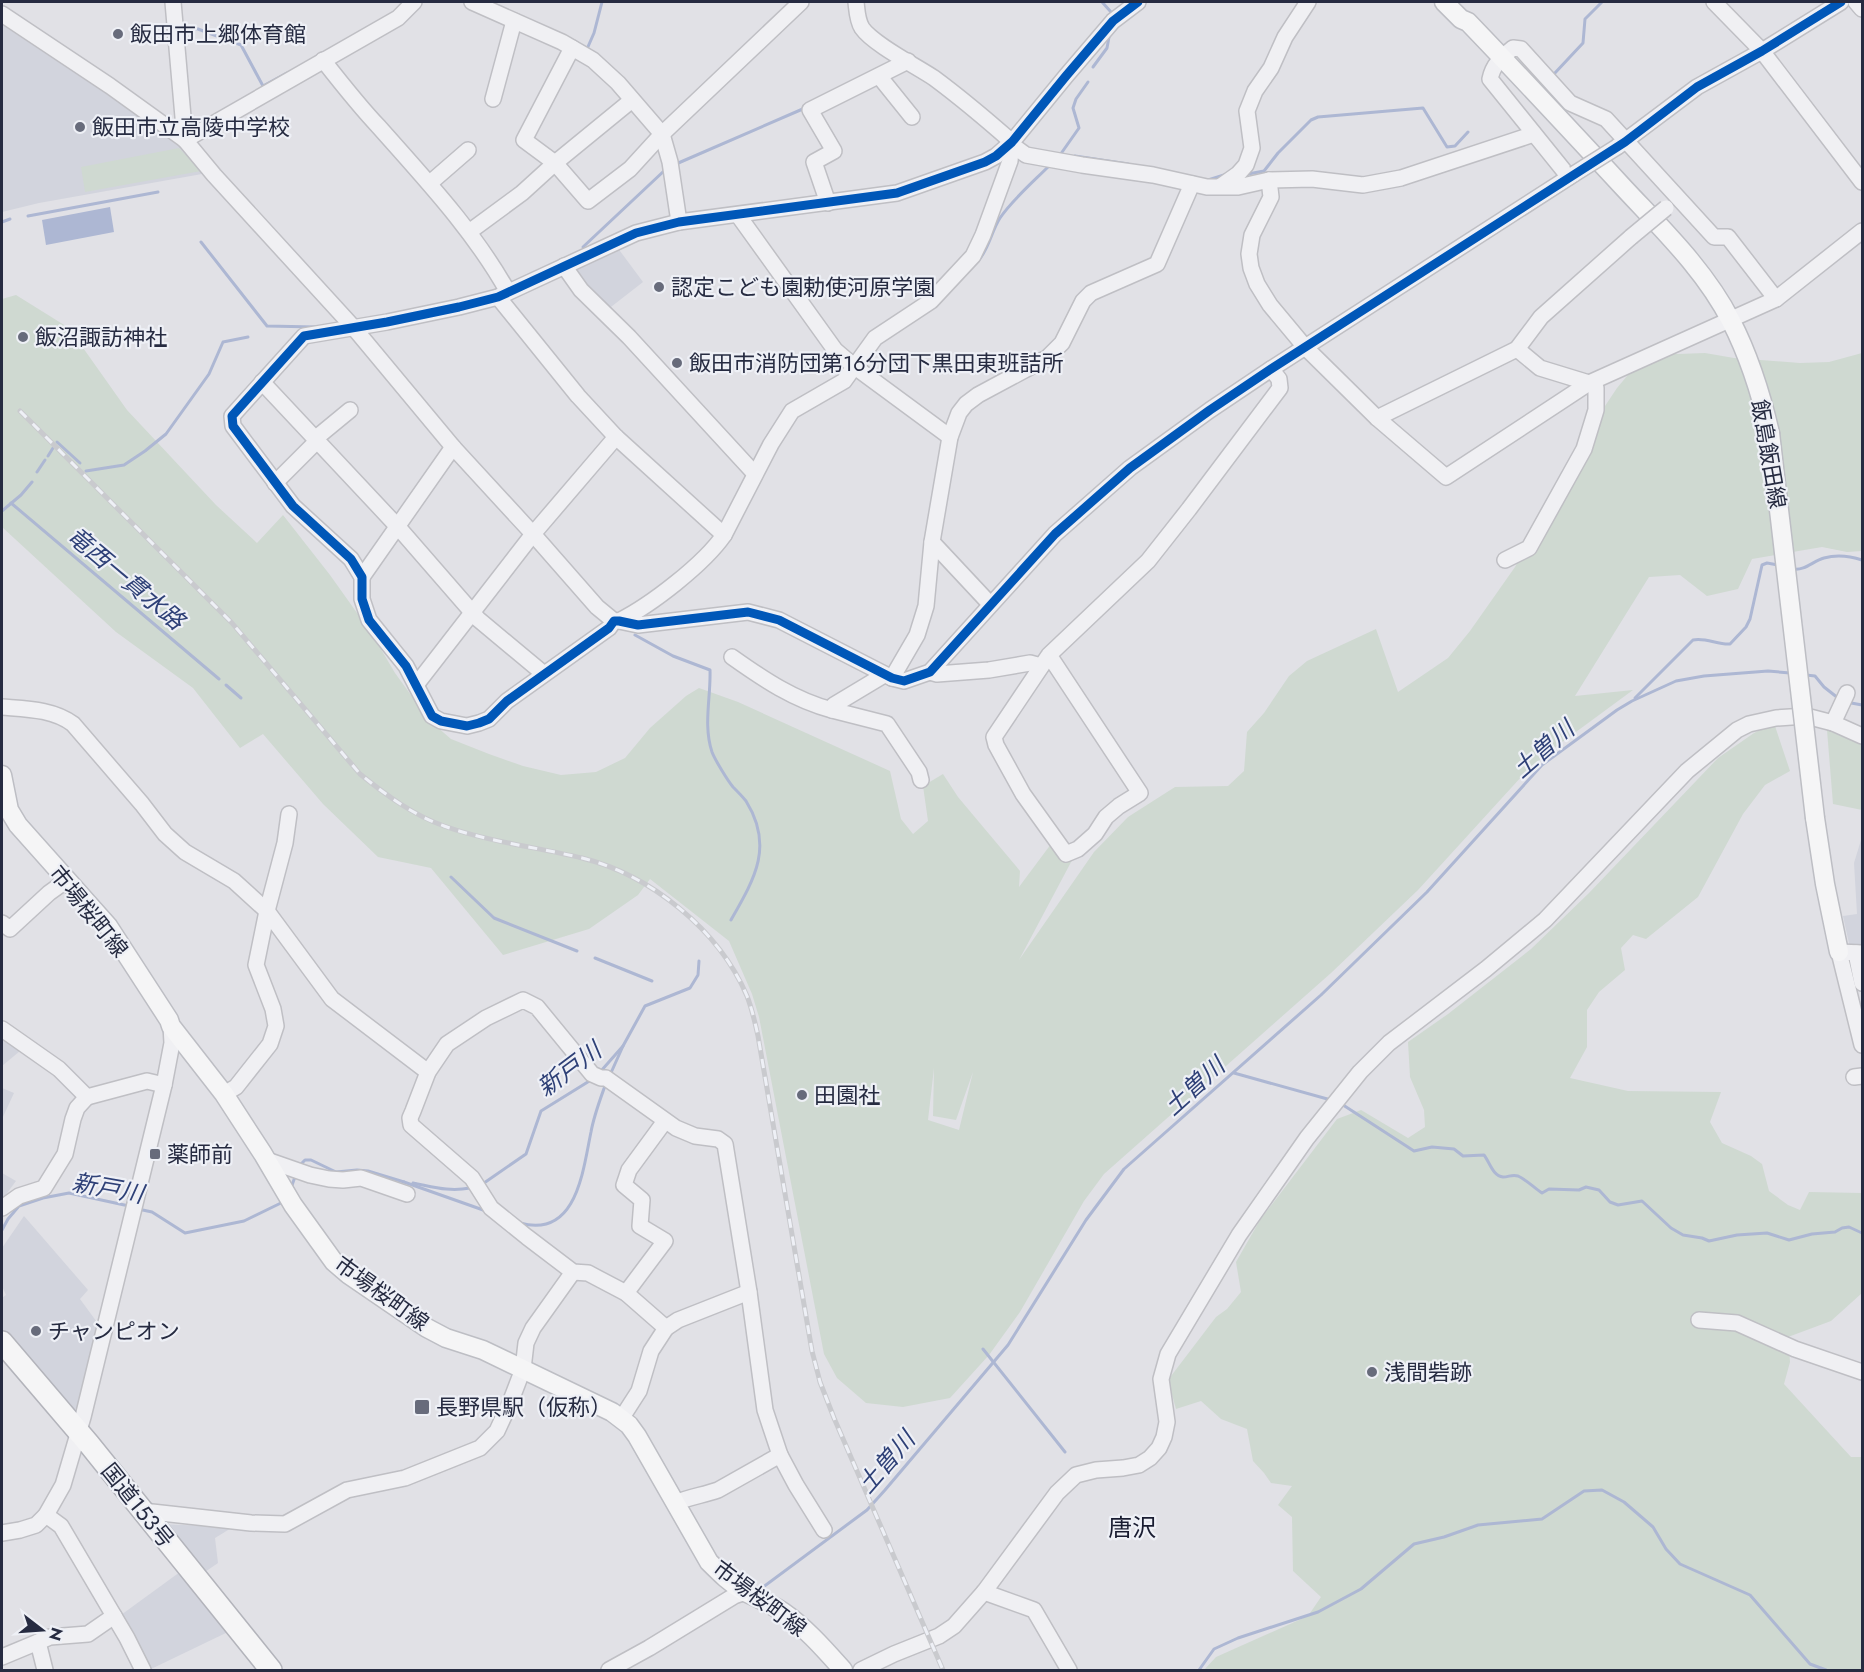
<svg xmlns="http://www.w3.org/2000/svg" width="1864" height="1672" font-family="Jost,'Noto Sans JP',sans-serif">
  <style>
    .built { fill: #d2d4dd }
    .green { fill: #cfd9d1; fill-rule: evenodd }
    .water { fill: #adb7d3 }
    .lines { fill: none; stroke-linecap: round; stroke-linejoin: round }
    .stream { stroke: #adb7d3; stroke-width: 3 }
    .minor-casing { stroke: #bfbfc4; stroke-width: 18 }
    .major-casing { stroke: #bdbec4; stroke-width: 21 }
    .highway-casing { stroke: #b3b4bb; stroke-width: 24 }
    .minor { stroke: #f0f0f3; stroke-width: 15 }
    .major { stroke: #f5f5f6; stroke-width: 18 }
    .highway { stroke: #f5f5f6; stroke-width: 21 }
    .rail-casing { stroke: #c9cace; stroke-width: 5 }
    .rail { stroke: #eef0f6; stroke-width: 3; stroke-dasharray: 9; stroke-linecap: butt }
    .minor-bridge-casing { stroke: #bfbfc4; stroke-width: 18; stroke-linecap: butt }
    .major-bridge-casing { stroke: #bdbec4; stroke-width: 21; stroke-linecap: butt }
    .minor-bridge { stroke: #f0f0f3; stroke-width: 15 }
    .major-bridge { stroke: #f5f5f6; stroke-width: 18 }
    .cycleway-casing { stroke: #eef0f6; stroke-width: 13 }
    .cycleway { stroke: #0057b8; stroke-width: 9 }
    .poi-dot { fill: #676b7b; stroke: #eef0f6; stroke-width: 2 }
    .labels { text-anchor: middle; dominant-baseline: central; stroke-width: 4.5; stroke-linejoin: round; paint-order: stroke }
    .poi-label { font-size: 22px; fill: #262b41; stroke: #eef0f6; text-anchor: start }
    .street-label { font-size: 22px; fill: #262b41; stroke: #eef0f6 }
    .water-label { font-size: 24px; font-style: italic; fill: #2e4077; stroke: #eef0f6 }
    .neighbourhood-label { font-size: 24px; fill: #191c31; stroke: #eef0f6 }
  </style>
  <rect width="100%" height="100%" fill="#e1e1e6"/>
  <g class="built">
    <path d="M2,20l177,122 25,27 -2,5 -163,29 -37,9z"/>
    <path d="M617,247l26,35 -36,28 -33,-40z"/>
    <path d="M1861,840l1,108h-12l-7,-32 14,-2 -3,-51z"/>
    <path d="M2,1038l18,13 -18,15z"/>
    <path d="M2,1088l12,5 -12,26z"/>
    <path d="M2,1173l14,8 -14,19z"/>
    <path d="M24,1216l64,74 -8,9 19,26 -18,80 -9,6 -70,-76v-37l4,-3 -4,-9v-38z"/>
    <path d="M159,1524l74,3 -18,11 3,25 -19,13z"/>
    <path d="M180,1572l50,59 -81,39 -28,-55z"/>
  </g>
  <g class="green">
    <path d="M179,148l22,23 -116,21 -4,-25z"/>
    <path d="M16,295l53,33 58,82 89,95 41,38 26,-28 47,60 42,59 23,39 34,47 22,19 38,15 34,12 38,9 35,-3 29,-14 25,-30 36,-32 13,-8 39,14 152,69 11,48 12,15 15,-13 -5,-35 20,-12 15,23 62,74 -1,16 35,-47 24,9 -59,111 75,-108 34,-35 47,-30 53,-1 16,-15 3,-39 17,-19 25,-37 18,-15 69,-32 22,63 50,-34 22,-27 45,-64 78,-143 24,-36 15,-18 25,-18 21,2 27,-1 29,5 66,5 29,-1 33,-9v198l-15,1 -25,-5 -70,12 -14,30 -31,7 -27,-21 -31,2 -74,119 58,-6 -87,64 -24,22 -104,114 -87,83 -227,201 -20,27 -64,111 -31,43 -39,43 -47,9 -37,-4 -29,-25 -13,-24 -65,-337 -7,-23 -23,-53 -79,-62 -12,16 -49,34 -86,26 -72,-87 -53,-11 -55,-53 -60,-70 -23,14 -47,-60 -77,-56 -114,-105v-228zM934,1068l-1,48 23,4 17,-48 -14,58 -31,-10z"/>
    <path d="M1774,723l16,48 -25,14 -22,29 -45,83 -52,42 -13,-4 -12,13 4,22 -26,22 -12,18v37l-17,31 58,13 93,1 -11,30 12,21 29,13 11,8 7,27 19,14 12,5 9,-18 53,1v100l-31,28 -43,16 2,25 -6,22 67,73h11v213h-658l12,-13 92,-41 13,-19 -28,-26 -1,-54 -14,-12 14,-19 -21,-3 -7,-10 -11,-12 -6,-32 -26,-10 -20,-18 -25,8 -8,-29 48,-63 11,-8 14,-17 -5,-30 24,-42 77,-101 24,-9 47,28 17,-11 -1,-17 -14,-33 -2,-35 40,-28 83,-65 58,-56 129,-135 36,-25z"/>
    <path d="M1827,730l35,14v66l-29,-6z"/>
  </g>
  <path class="water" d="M110,207l4,25 -68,13 -4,-25z"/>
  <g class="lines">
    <g class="stream">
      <path d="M1102,2l9,10"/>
      <path d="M183,28l15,1 43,16 22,41 24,-13"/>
      <path d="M587,49l7,-16 8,-31"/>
      <path d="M1093,67l14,-19 2,-11"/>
      <path d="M1554,74l29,-31 2,-24 17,-17"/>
      <path d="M1060,155l19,-27 -6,-20 3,-9 12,-17"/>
      <path d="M1075,156l53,8"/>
      <path d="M676,164l129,-56"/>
      <path d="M1248,174l16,-3 14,-18 33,-33 7,-3 105,-9 24,39 8,-1 13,-14"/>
      <path d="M1208,180l16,-5"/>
      <path d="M28,216l130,-24"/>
      <path d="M2,222l8,-3"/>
      <path d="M201,242l66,84 48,1"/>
      <path d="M583,247l82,-77"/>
      <path d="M978,261c11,-12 13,-29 22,-43 13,-19 33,-36 50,-53"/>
      <path d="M831,396l13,-7"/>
      <path d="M57,442l23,21"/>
      <path d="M48,456l5,-8"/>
      <path d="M86,471l38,-6 21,-14 21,-17 43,-60 14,-32 25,-5"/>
      <path d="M37,472l8,-12"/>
      <path d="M11,503l208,176"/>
      <path d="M2,511l19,-16 11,-13"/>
      <path d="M1793,569c12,2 20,-8 31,-11 14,-4 26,-2 38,2"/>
      <path d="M635,635l38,21 37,14c1,27 -7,55 2,82 3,8 16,29 21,35 5,5 9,9 13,14 28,45 9,77 -15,119"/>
      <path d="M1806,675l9,1 9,11 14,11"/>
      <path d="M226,685l15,13"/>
      <path d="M1635,698l58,-58c12,-3 25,5 37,4l16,-17 4,-8 12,-54 5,-2 11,2"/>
      <path d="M1846,702l16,3"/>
      <path d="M451,877l43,41 83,33"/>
      <path d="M595,958l57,23"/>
      <path d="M601,1071l22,-25 22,-40 45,-18 8,-13 1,-14"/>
      <path d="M1234,1073l97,27"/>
      <path d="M610,1075l13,-29"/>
      <path d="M1340,1103l74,48 18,-4 22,2 9,7 21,-1c6,8 9,21 19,22 6,0 9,-3 15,-1 9,4 16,12 24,17l7,-4 30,1 7,-3 13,3 11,12 8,3 24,-4 29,27 12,7 19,3 7,3 28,-6 30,-2 22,7 23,-6 23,-2 7,-4 7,-1 13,6"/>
      <path d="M300,1165l5,-5h6l25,12 21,-2 11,1 36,11"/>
      <path d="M404,1182l82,29"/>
      <path d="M413,1183c21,4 36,9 57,5"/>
      <path d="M484,1183l42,-29 15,-43 50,-31"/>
      <path d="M291,1188l5,-14"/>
      <path d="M138,1209l14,3 33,21 59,-12 39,-19"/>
      <path d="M520,1223c57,16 63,-53 71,-91 3,-17 9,-32 15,-49"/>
      <path d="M2,1230l6,-11 11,-13 24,-8 26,-5 60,13"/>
      <path d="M983,1349l82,103"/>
      <path d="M759,1590l108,-80 18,-20 123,-145 78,-125 38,-51 197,-174 106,-103 115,-127 75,-55 15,-9 44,-20 28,-5 64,-5 22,2"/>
      <path d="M1199,1670l15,-21 24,-11 80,-26 43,-23 53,-45 30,-7 34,-12 64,-6 42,-28 18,-1 22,12 29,25 13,22 14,15 70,31 60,69 16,6"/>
    </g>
    <defs>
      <g id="minor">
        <path d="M173,2l12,138"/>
        <path d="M472,2l90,40 31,18 25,23 44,51 8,28 9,60"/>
        <path d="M856,2c1,8 1,18 6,26 11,16 54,38 72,50 27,20 53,42 78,64l3,5 11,8 56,10 71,10 54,12h31l31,-7 43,-1 51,6 38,-7 133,-44"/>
        <path d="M1138,2l-25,19 -47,55 -54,66 -16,14 -11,6 -88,31 -218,29 -43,11 -138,64 -39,10 -72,15 -83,14 -72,80 1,10 60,80 58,53 11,18v22l7,21 37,46 26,50 9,5 26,5 12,-3 10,-4 18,-18 102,-73 5,-7h5l19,4 110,-13 31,8 113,58 12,3 26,-9 125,-138 75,-66 80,-58 61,-41 303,-195"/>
        <path d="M1714,2l48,49 100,131"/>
        <path d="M1856,2l6,7"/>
        <path d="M2,14l108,72 75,54 29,35 140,153 99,119 80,87 64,73 17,14"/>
        <path d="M572,48l-48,92 31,23 33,38 42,-32 32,-35 139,-132"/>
        <path d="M323,60c18,23 36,46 56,67 46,52 95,104 129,165"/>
        <path d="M879,76l33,41"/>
        <path d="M493,99l21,-78"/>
        <path d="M185,140l213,-122 16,-16"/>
        <path d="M1617,147l80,-60 65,-36 79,-49"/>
        <path d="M1569,177l-79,-98c3,-15 12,-22 23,-31l8,1 49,54 36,16 108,118h14l48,62"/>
        <path d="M1269,180l2,17 -19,38 -3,19 2,14 6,16 13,21 35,42 72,71 69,59 143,-94 187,-84 86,-68"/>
        <path d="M430,183l38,-33"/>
        <path d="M1221,186l17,-12 8,-9 6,-17 -5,-37 8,-20 16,-23 14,-31 23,-35"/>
        <path d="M828,203l-14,-41 20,-11 -24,-41 98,-49"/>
        <path d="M738,215l97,135 20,17 95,70"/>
        <path d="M469,232l53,-39 33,-30 77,-63"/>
        <path d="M564,266l17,24 48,47 126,137"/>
        <path d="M498,297l80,99 38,41 108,98"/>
        <path d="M262,382l136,145 80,92 66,55"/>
        <path d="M1377,418l140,-69 24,-32 90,-80"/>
        <path d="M316,438l34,-28"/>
        <path d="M275,483l43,-43"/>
        <path d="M932,542l58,62"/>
        <path d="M1505,560l24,-12 55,-99 12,-39v-22l-7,-5 -49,-15 -23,-19"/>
        <path d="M362,577l91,-130"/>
        <path d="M619,621c32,-16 85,-57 105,-86l47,-91 21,-33 52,-30 31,-43 56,-37 42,-45 10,-21 27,-74 2,-19"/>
        <path d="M1049,655l91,138 -21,13 -13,11 -11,17 -17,15 -12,5 -43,-60 -27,-49 -2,-8 55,-82 99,-94 41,-52 91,-121 -1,-9 -8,-10"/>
        <path d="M732,657c31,22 62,43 100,53"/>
        <path d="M930,672l7,2 52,-4 41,-7 11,3"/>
        <path d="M884,675l-50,30 -2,5 55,14 32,48 2,8"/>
        <path d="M892,678l25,-43 9,-29 6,-64 18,-105 9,-24 7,-9 12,-9 69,-37 15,-15 21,-42 8,-8 66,-29 35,-80"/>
        <path d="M416,685l117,-151 83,-97"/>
        <path d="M2,707c24,2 51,2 71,17l69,80 23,30 20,18 49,29 33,30 65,88 96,73"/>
        <path d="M1833,723l14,-30"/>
        <path d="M2,923l8,6 39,-36 18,-13"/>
        <path d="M1856,953l6,30"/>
        <path d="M1862,953l-23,-1 23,93"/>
        <path d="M2,1029l57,40 28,28 60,-16 17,4"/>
        <path d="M1854,1077l8,-1"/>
        <path d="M224,1094l12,-7 34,-43 6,-18 -3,-17 -17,-44 11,-54 18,-68 4,-29"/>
        <path d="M267,1160l43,15 19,4 14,1 18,-2 46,16"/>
        <path d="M2,1208l17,-12 25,-8 21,-34 8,-35 4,-11 10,-11"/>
        <path d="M626,1293l39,-52 -25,-15 2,-26 -18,-15 5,-15 36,-49"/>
        <path d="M1699,1320l38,3 58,26 67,23"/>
        <path d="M666,1328l-40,-35 -38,-20 -15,-1 -46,-35 -36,-29 -19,-30 -61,-53 -1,-7 3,-7 15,-39 19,-28 39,-26 37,-18 14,7 55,67 9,4h5l70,50 19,8 23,3 7,5 24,148 16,118 15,45 16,30 28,45"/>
        <path d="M621,1419l18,-28 12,-40 15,-23 12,-8 71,-28"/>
        <path d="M675,1503c14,-6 29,-8 43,-13l62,-35"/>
        <path d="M143,1511l108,12 34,1 62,-34 58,-12 75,-30 17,-17 13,-28 13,-34 3,-26 7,-15 40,-56"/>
        <path d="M46,1515l15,11 66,112 16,32"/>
        <path d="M2,1533l18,-3 16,-5 10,-10 17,-30 20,-68 81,-332 8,-42 -1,-17"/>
        <path d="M984,1592l50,18 35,60"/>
        <path d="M38,1642l7,28"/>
        <path d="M2,1657l48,-20 38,-3 26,-18"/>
        <path d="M609,1670l40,-22 85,-52 12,-4"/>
        <path d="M861,1670l33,-16 45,-18 15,-10 30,-34 73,-99 19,-18 20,-5 27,-2 16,-3 11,-7 9,-10 5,-11 3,-15 -6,-43 7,-25 71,-119 68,-97 53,-66 29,-29 97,-74 59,-49 142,-149 50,-41 12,-6 27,-6 30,-2 27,7 29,13"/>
      </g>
      <g id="major">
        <path d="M1444,2l17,17 7,3c52,54 104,110 155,165 39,42 82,83 108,134 18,35 30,73 39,112"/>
        <path d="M2,775l7,35 9,15 90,101 61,94 2,6 53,68 39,60 30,51 41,57 14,12 79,54 19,10 37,12 129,62 17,13 8,11 72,126c11,11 22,22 36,30 13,6 26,12 38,20 23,16 42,38 60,58"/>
        <path d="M1815,818l10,66 14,68"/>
      </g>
      <path id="highway" d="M2,1342l87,102 182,226"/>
    </defs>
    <use href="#minor" class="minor-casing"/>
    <use href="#major" class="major-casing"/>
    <use href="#highway" class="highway-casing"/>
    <use href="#minor" class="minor"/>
    <use href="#major" class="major"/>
    <use href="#highway" class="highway"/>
    <defs>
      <path id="rail" d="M20,411l212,212 128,151c26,21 53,41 84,52 45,16 92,21 138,32 69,17 137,72 165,138 5,13 8,26 11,40l54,315 8,31 14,36 109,252"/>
    </defs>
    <use href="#rail" class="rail-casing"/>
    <use href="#rail" class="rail"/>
    <defs>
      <g id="minor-bridge">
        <path d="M1574,174l43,-27"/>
        <path d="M1631,237l35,-29"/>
      </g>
      <path id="major-bridge" d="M1770,433l45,385"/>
    </defs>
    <use href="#minor-bridge" class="minor-bridge-casing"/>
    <use href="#major-bridge" class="major-bridge-casing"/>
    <use href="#minor-bridge" class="minor-bridge"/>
    <use href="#major-bridge" class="major-bridge"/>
    <defs>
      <path id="cycleway" d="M1138,2l-25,19 -47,55 -54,66 -16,14 -11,6 -88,31 -218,29 -43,11 -138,64 -39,10 -72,15 -83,14 -72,80 1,10 60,80 58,53 11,18v22l7,21 37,46 26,50 9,5 26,5 12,-3 10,-4 18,-18 102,-73 5,-7h5l19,4 110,-13 31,8 113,58 12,3 26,-9 125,-138 75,-66 80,-58 61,-41 354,-227 72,-55 65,-36 79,-49"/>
    </defs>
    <use href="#cycleway" class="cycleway-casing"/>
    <use href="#cycleway" class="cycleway"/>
  </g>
  <g class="poi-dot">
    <circle cx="118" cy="34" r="6"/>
    <circle cx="80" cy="127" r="6"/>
    <circle cx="659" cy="287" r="6"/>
    <circle cx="23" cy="337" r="6"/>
    <circle cx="677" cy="363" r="6"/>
    <circle cx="802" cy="1095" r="6"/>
    <rect x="149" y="1148" width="12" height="12" rx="3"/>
    <circle cx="36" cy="1331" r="6"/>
    <circle cx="1372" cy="1372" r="6"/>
    <rect x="414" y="1399" width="16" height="16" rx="3"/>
  </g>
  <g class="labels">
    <g class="poi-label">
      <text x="130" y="34">飯田市上郷体育館</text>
      <text x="92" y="127">飯田市立高陵中学校</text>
      <text x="671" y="287">認定こども園勅使河原学園</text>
      <text x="35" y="337">飯沼諏訪神社</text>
      <text x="689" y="363">飯田市消防団第16分団下黒田東班詰所</text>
      <text x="814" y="1095">田園社</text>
      <text x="167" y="1154">薬師前</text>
      <text x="48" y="1331">チャンピオン</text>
      <text x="1384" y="1372">浅間砦跡</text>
      <text x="436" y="1407">長野県駅（仮称）</text>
    </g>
    <g class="street-label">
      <text transform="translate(1769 454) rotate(80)">飯島飯田線</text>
      <text transform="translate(89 911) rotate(51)">市場桜町線</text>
      <text transform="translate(382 1293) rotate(36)">市場桜町線</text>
      <text transform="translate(138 1505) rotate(51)">国道153号</text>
      <text transform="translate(760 1598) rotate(37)">市場桜町線</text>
    </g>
    <g class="water-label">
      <text transform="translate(126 578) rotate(40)">竜西一貫水路</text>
      <text transform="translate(1543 749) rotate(-41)">土曽川</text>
      <text transform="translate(569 1069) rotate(-37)">新戸川</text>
      <text transform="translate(1194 1086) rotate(-42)">土曽川</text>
      <text transform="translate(108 1188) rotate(10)">新戸川</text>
      <text transform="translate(886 1462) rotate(-49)">土曽川</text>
    </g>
    <g class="neighbourhood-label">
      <text x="1132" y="1527">唐沢</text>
    </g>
  </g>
  <rect width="1864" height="1672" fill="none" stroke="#262b41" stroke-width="6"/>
  <g transform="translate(42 1630) rotate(107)" stroke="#eef0f6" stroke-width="4.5" paint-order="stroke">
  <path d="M0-4.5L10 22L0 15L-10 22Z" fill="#262b41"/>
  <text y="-9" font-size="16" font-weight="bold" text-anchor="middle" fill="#262b41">N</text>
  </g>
</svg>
